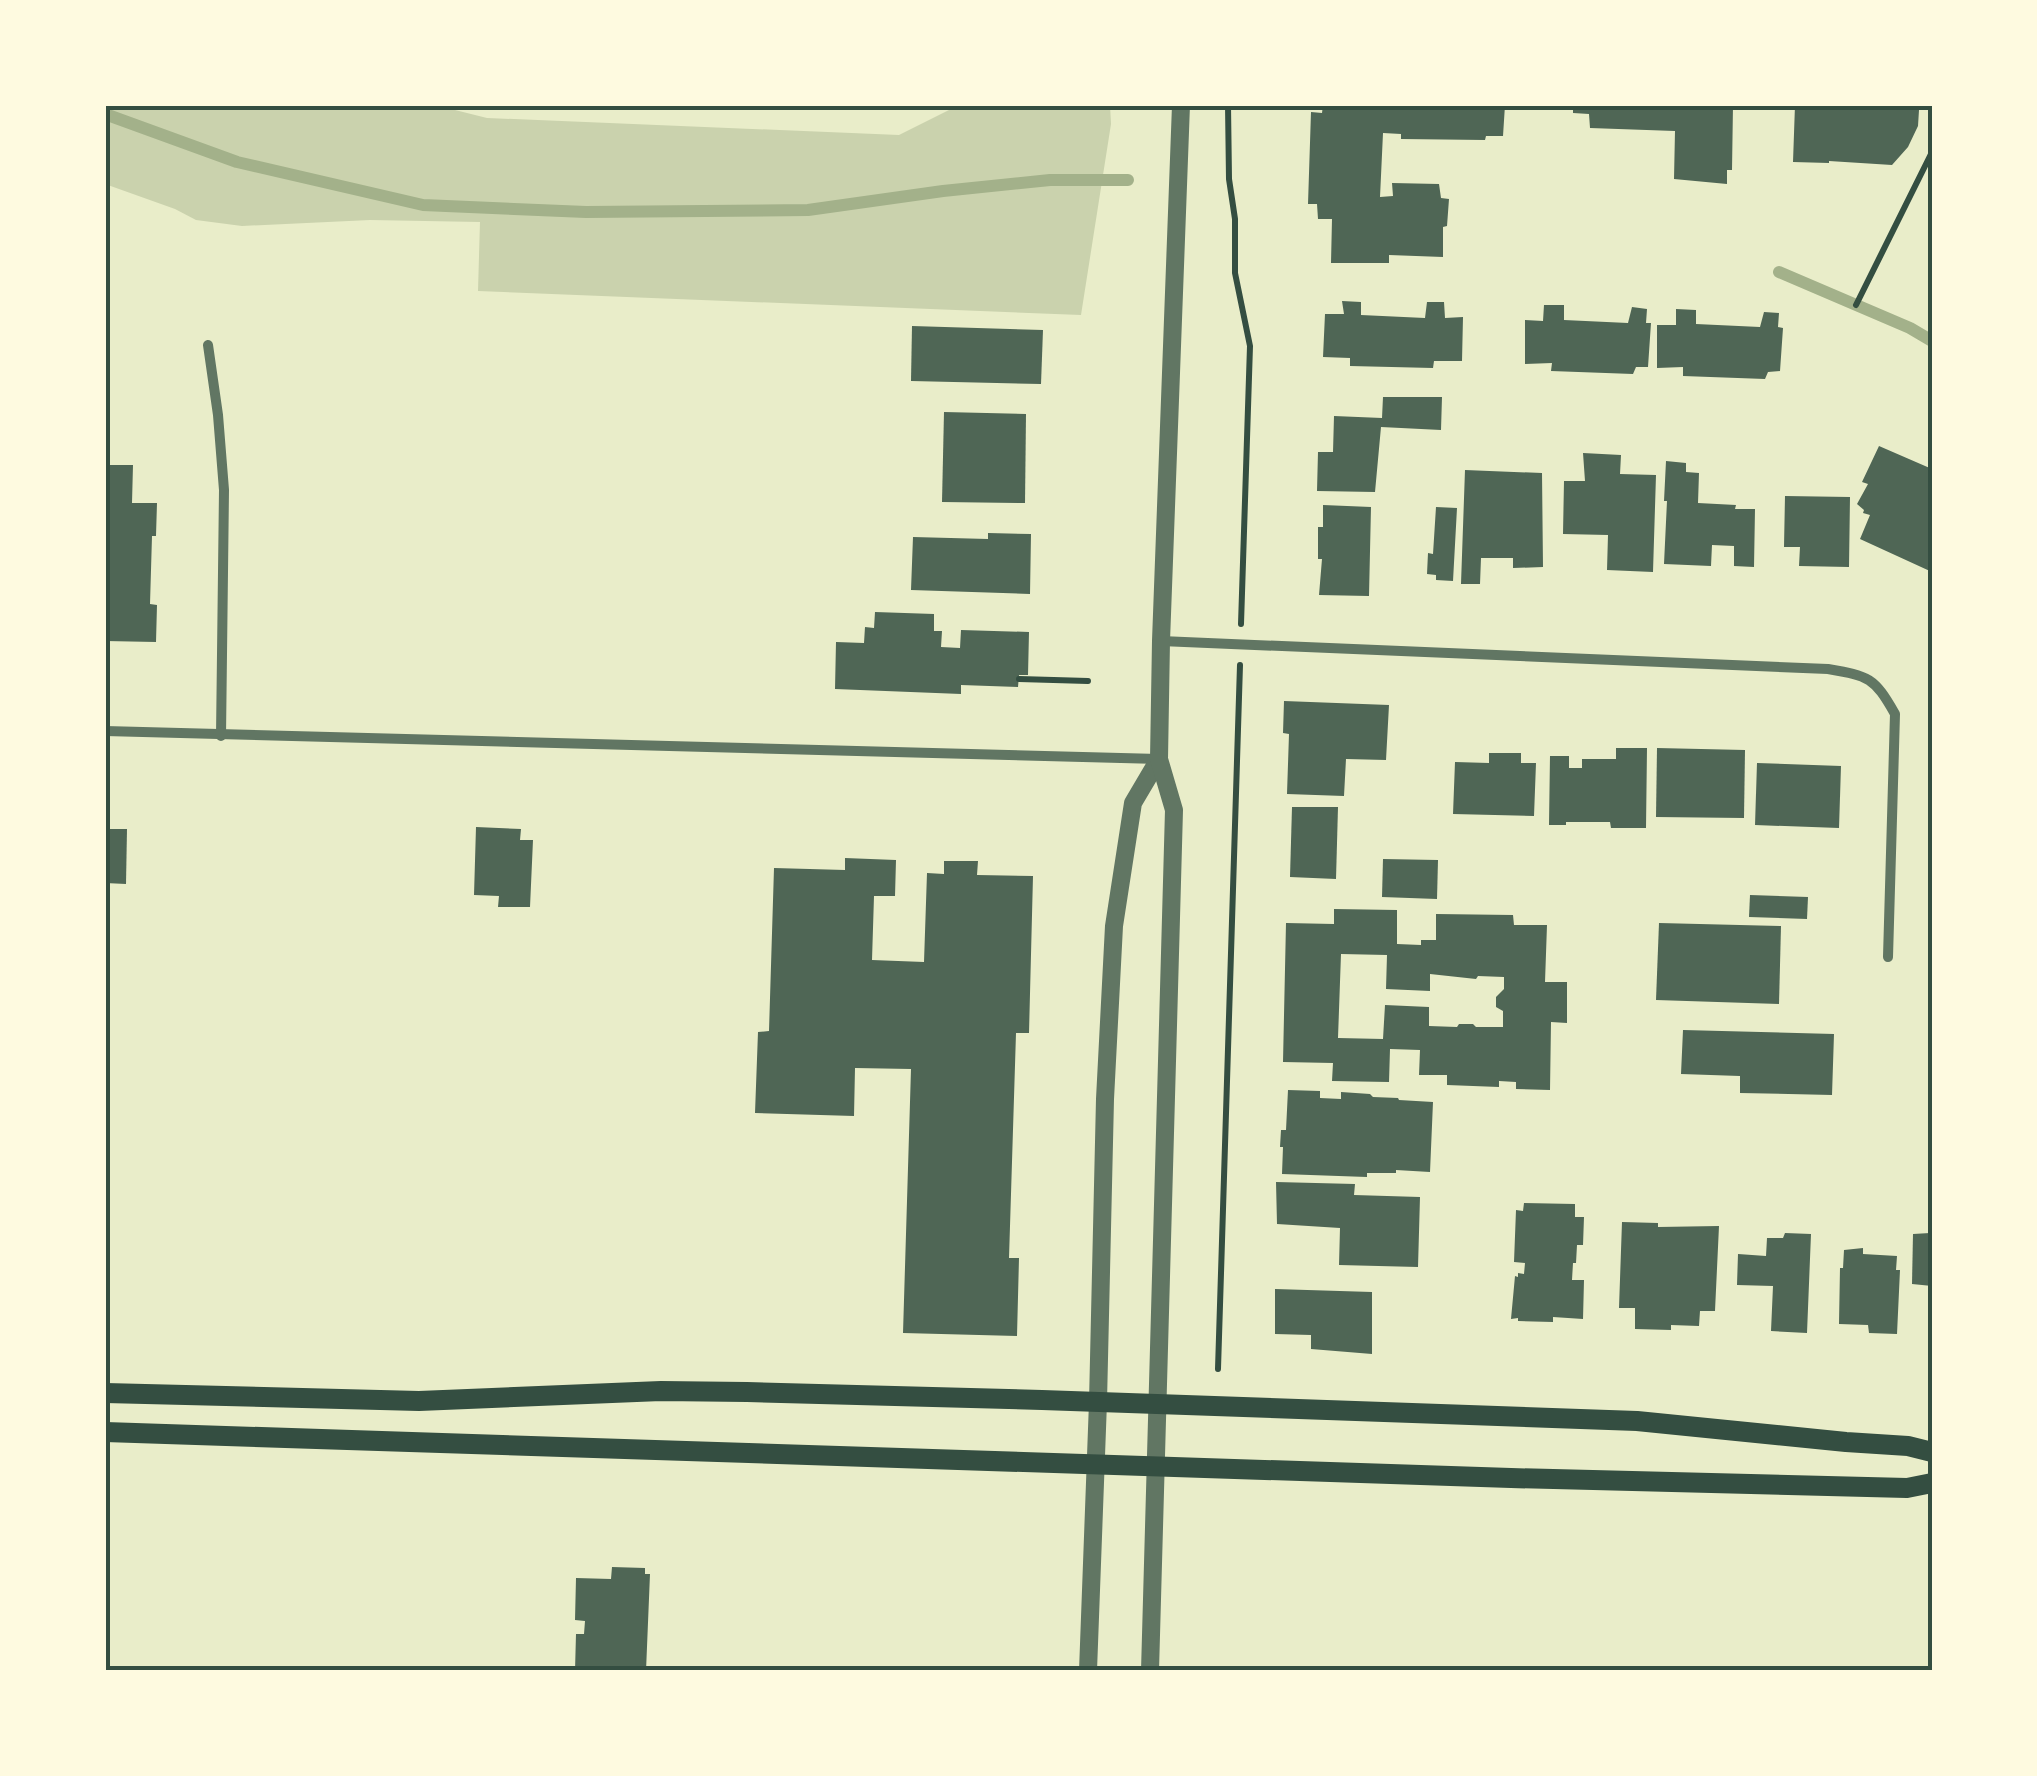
<svg xmlns="http://www.w3.org/2000/svg" width="2037" height="1776" font-family="Rubik,sans-serif">
  <style>
    .green { fill: #cad2ad }
    .lines { fill: none; stroke-linecap: round; stroke-linejoin: round }
    .stream { stroke: #a3b18a; stroke-width: 12 }
    .building { fill: #4f6655; fill-rule: evenodd }
    .path { stroke: #344e41; stroke-width: 6 }
    .minor { stroke: #617663; stroke-width: 10 }
    .tertiary { stroke: #617663; stroke-width: 18 }
    .secondary { stroke: #344e41; stroke-width: 20 }
    .neatline { fill: none; stroke: #344e41; stroke-width: 4 }
  </style>
  <rect width="100%" height="100%" fill="#e9edc9"/>
  <path class="green" d="M105,105h330l52,13 412,17 60,-30h151l1,19 -30,191 -603,-24 2,-69 -110,-2 -128,6 -46,-6 -21,-11 -70,-25z"/>
  <g class="lines">
    <g class="stream">
      <path d="M105,114l132,48 186,43 163,7 222,-2 135,-19 107,-11h78"/>
      <path d="M1779,272l131,56 22,13"/>
    </g>
  </g>
  <g class="building">
    <path d="M1323,105h182l-2,31h-17l-1,4 -84,-1v-5l-18,-1 -3,64 13,-1 -1,-13 47,1 2,14 8,1 -2,27 -4,1v30l-54,-2v8h-58l1,-44h-14l-1,-15h-9l3,-92 11,1z"/>
    <path d="M1573,105h160l-1,65h-5v14l-53,-5 1,-48 -85,-3 -1,-14 -16,-1z"/>
    <path d="M1795,105h122l2,5 -1,16 -10,21 -16,18 -63,-4v2l-36,-1z"/>
    <path d="M1342,301l19,1v13l64,3 2,-16h17l1,16 18,-1 -1,44h-28l-1,7 -83,-2v-8l-27,-1 2,-43h19z"/>
    <path d="M1544,305h20v15l64,3 4,-16 15,2 -1,14h5l-3,44h-12l-3,7 -82,-3 1,-8 -27,1v-44l18,1z"/>
    <path d="M1676,309l20,1v14l64,3 4,-15 15,1 -1,14 5,1 -3,43 -12,1 -3,7 -82,-3v-9l-26,1v-43h19z"/>
    <path d="M912,326l131,4 -2,54 -130,-3z"/>
    <path d="M1383,397h59l-1,33 -60,-3 -6,65 -58,-1 1,-39h15l1,-36 48,2z"/>
    <path d="M944,412l82,2 -1,89 -83,-1z"/>
    <path d="M1879,446l53,23v103l-72,-33 10,-24 -7,-2 1,-3 -7,-6 11,-20 -6,-2z"/>
    <path d="M1583,453l38,2 -1,19 36,1 -3,97 -46,-2 1,-35 -45,-1 1,-53h21z"/>
    <path d="M1666,461l20,2v9l13,1 -1,30 38,2 -1,4h20l-1,58 -20,-1v-20l-22,-1 -1,21 -47,-2 3,-63h-3z"/>
    <path d="M105,465h28l-1,38h25l-1,33h-4l-2,68 7,1 -1,37 -51,-1z"/>
    <path d="M1465,470l77,3 1,94 -30,1v-10h-32l-1,26h-19z"/>
    <path d="M1785,496l65,1 -1,70 -50,-1 1,-19h-16z"/>
    <path d="M1323,505l48,2 -2,89 -50,-1 3,-36h-4v-32h5z"/>
    <path d="M1436,507l21,1 -4,73 -17,-1v-5l-9,-1 1,-21 5,1z"/>
    <path d="M988,533l43,1 -1,60 -119,-4 2,-53 75,2z"/>
    <path d="M875,612l59,2v17h8l-1,16 19,1 1,-18 68,2 -1,43h-9l-1,12 -57,-2v9l-126,-5 1,-47 28,1 1,-16 9,1z"/>
    <path d="M1284,701l105,4 -3,55 -40,-1 -2,37 -57,-2 2,-60 -6,-1z"/>
    <path d="M1616,748h31l-1,80h-35l-1,-6h-44v3h-17l1,-69h19v12h13v-9h34z"/>
    <path d="M1657,748l88,2 -1,68 -88,-1z"/>
    <path d="M1489,753h32v10h15l-2,53 -81,-2 2,-52 34,1z"/>
    <path d="M1757,763l84,3 -2,62 -84,-3z"/>
    <path d="M1292,807h46l-2,72 -46,-2z"/>
    <path d="M476,827l45,2 -1,11h13l-3,67h-32l1,-11 -25,-1z"/>
    <path d="M105,829h22l-1,55 -21,-1z"/>
    <path d="M845,858l51,2 -1,36h-21l-2,64 52,2 3,-89 17,1v-13h34l-1,14 56,1 -4,157h-13l-7,225h10l-2,78 -114,-3 8,-264 -56,-1 -1,48 -99,-3 3,-81 11,-1 5,-163 71,2z"/>
    <path d="M1383,859l55,1 -1,39 -55,-2z"/>
    <path d="M1750,895l58,2 -1,22 -58,-2z"/>
    <path d="M1334,909l63,1v34l24,1v-5h15v-26l77,1 1,10h33l-2,57h22v41l-16,-1 -1,68 -34,-1v-7l-17,-1v6l-52,-2v-10h-28l1,-25 -30,-1 -1,33 -57,-1 1,-18 -50,-1 3,-139 48,1zM1341,954l46,1 -1,34 44,2v-17l46,5 2,-3 26,1v12l-8,8v10l7,4v16h-27l-3,-3h-14l-2,3 -28,-1v-19l-44,-2 -2,34 -45,-1z"/>
    <path d="M1659,923l122,3 -2,78 -123,-4z"/>
    <path d="M1683,1030l151,4 -2,61 -92,-2v-17l-59,-2z"/>
    <path d="M1288,1090l32,1v7l21,1v-7l29,2 3,3 25,1 1,2 34,2 -3,70 -34,-2v3h-29v4l-85,-3 1,-27h-3l1,-17h5z"/>
    <path d="M1276,1182l79,2 -1,11 66,2 -2,70 -79,-2 1,-37 -63,-4z"/>
    <path d="M1524,1203l51,1v13h9l-1,28h-6l-1,18h-3l-1,17h12l-1,39 -30,-2v5l-35,-1v-3l-7,1 4,-43 3,1v-4l6,1 1,-11 -11,-1 2,-52 7,1z"/>
    <path d="M1622,1222l36,1v4l61,-1 -4,85h-15l-1,15 -28,-1v5l-36,-1v-21h-16z"/>
    <path d="M1785,1233l26,1 -4,99 -36,-2 2,-45 -36,-1 1,-31 28,2 1,-18h16z"/>
    <path d="M1930,1233l2,53 -20,-2 1,-50z"/>
    <path d="M1863,1248v6l34,2 -1,14h4l-3,64 -28,-1 -1,-8 -29,-1 1,-56h3l1,-18z"/>
    <path d="M1275,1289l97,3v62l-61,-5v-14l-36,-1z"/>
    <path d="M612,1567l33,1v6h5l-4,97h-71l1,-37h8l1,-13 -10,-1 1,-42 35,1z"/>
  </g>
  <g class="lines">
    <g class="path">
      <path d="M1228,105l1,74 6,40v54l15,73 -9,278"/>
      <path d="M1856,305l76,-153"/>
      <path d="M1019,679l69,2"/>
      <path d="M1218,1369l22,-704"/>
    </g>
    <g class="minor">
      <path d="M208,345l10,70 6,75 -3,246"/>
      <path d="M1161,641l667,28c41,7 46,8 67,45l-7,243"/>
      <path d="M105,731l1054,28"/>
    </g>
    <g class="tertiary">
      <path d="M1088,1671l10,-269 7,-303 9,-173 19,-123 26,-44"/>
      <path d="M1150,1671l24,-861 -15,-51 2,-118 20,-536"/>
    </g>
    <g class="secondary">
      <path d="M105,1393l314,8 242,-10 86,1 295,8 595,21 209,21 62,4 24,6"/>
      <path d="M105,1432l1406,46 396,10 25,-5"/>
    </g>
  </g>
  <rect width="2037" height="1776" fill="none" stroke="#fefae0" stroke-width="215"/>
  <rect x="108" y="108" width="1822" height="1560" class="neatline"/>
</svg>
